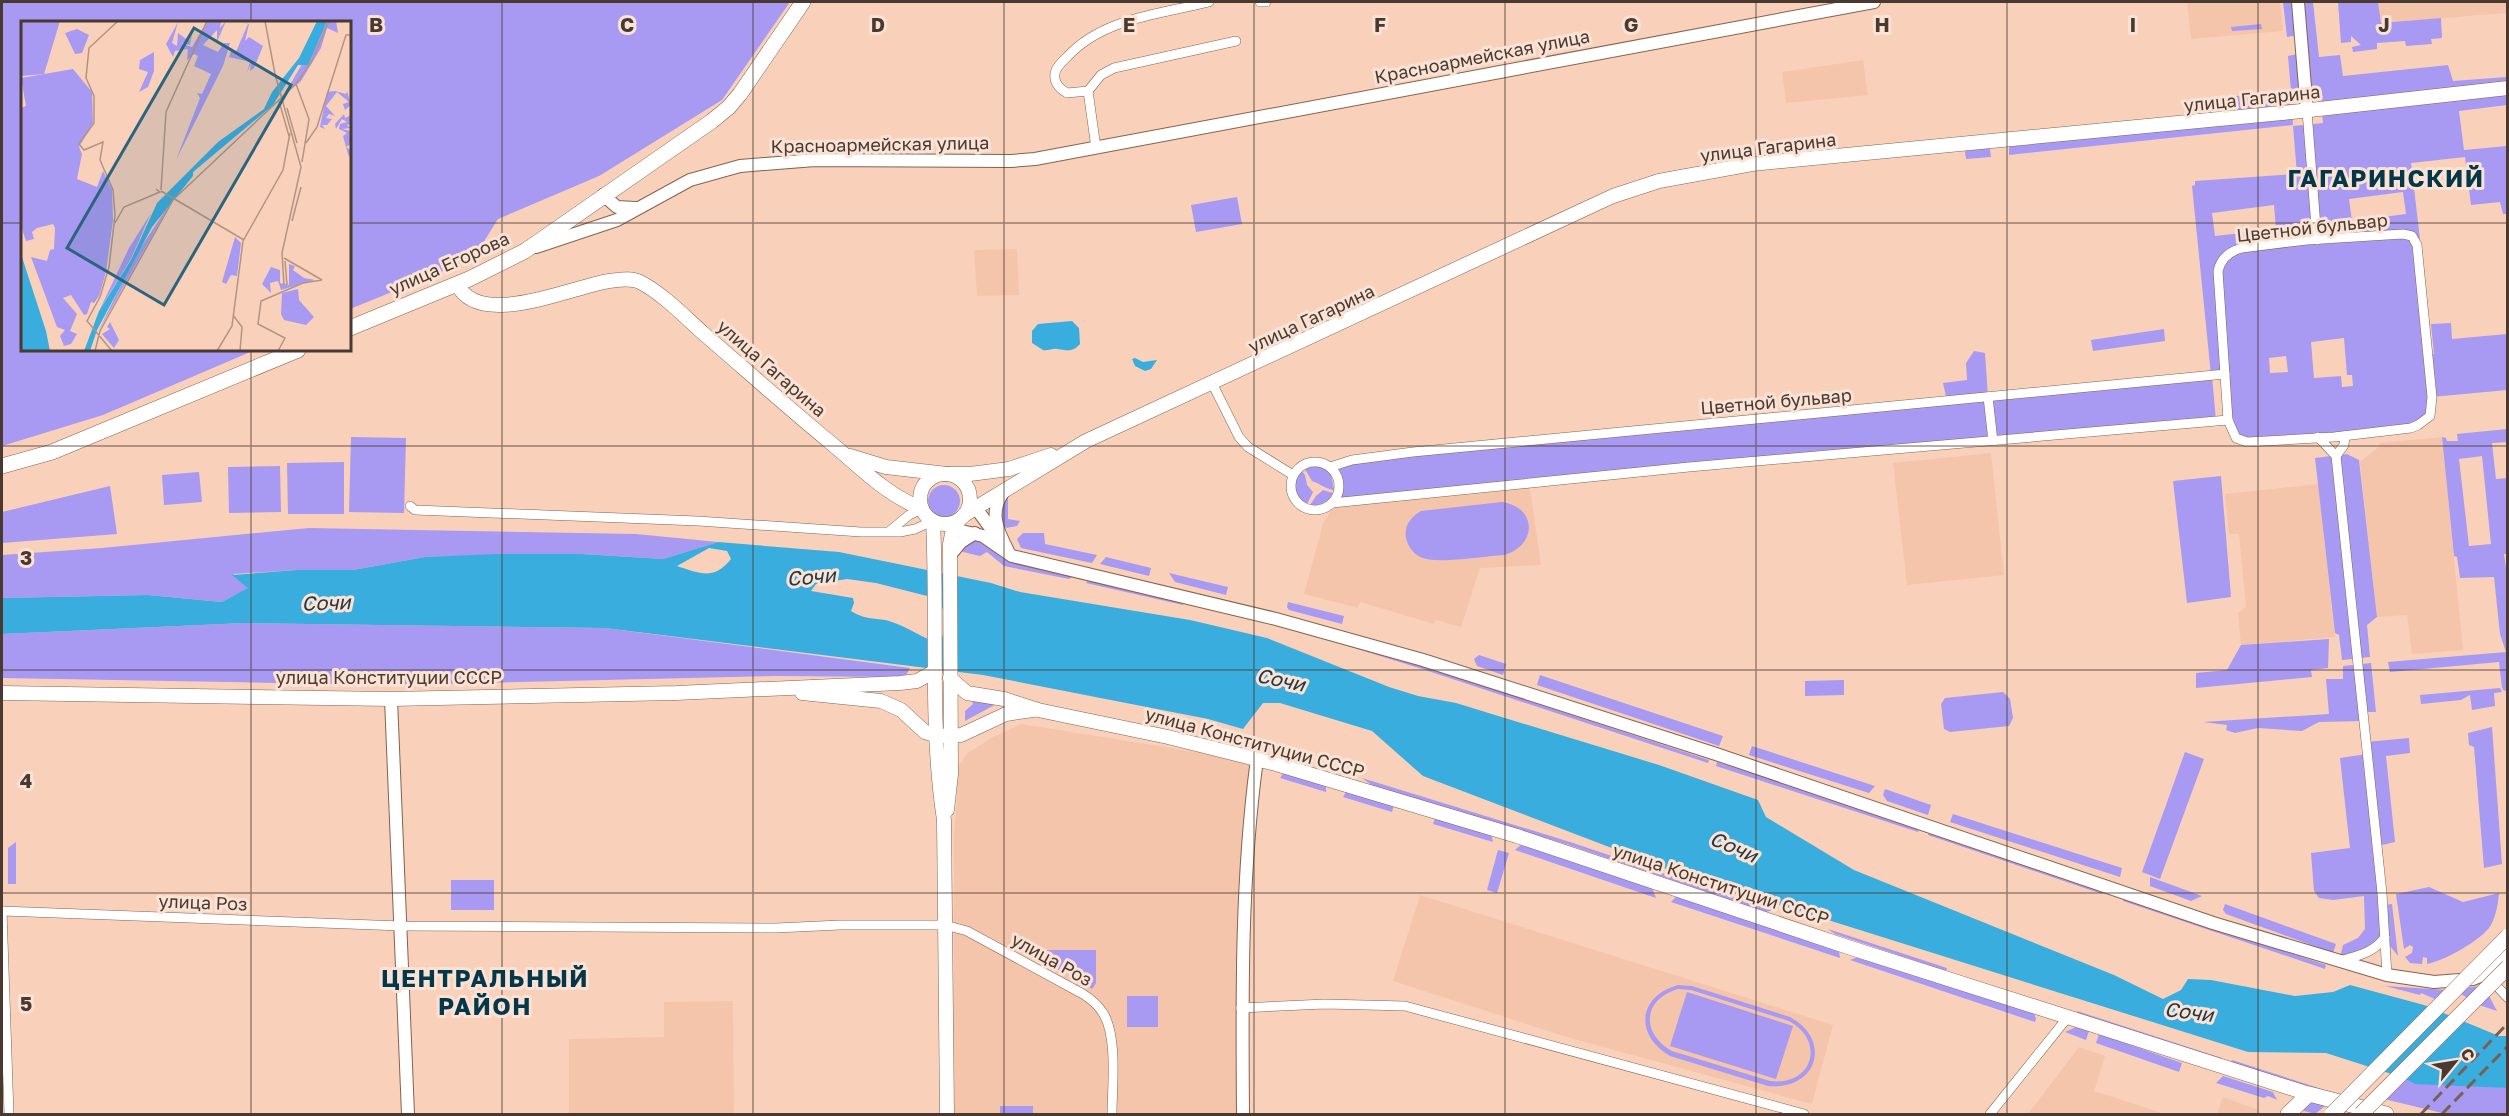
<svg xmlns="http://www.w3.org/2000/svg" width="2509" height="1116" font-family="'Golos Text',sans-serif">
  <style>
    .built { fill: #f4c5ab }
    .green { fill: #a899f2; fill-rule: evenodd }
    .water { fill: #39addd; fill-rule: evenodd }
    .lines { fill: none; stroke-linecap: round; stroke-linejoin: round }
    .minor-casing { stroke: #84624e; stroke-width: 10 }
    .tertiary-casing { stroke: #84624e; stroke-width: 14 }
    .secondary-casing { stroke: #84624e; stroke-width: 15 }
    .primary-casing { stroke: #84624e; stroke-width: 16 }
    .minor { stroke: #fff; stroke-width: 9 }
    .tertiary { stroke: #fff; stroke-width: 12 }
    .secondary { stroke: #fff; stroke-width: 14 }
    .primary { stroke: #fff; stroke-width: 15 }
    .rail { stroke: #776154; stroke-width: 3; stroke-dasharray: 12 6; stroke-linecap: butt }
    .primary-bridge-casing { stroke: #84624e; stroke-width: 16; stroke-linecap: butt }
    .primary-bridge { stroke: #fff; stroke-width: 15 }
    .grid { fill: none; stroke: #493930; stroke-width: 1.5; stroke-opacity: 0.55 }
    .labels { text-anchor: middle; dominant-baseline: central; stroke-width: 6; stroke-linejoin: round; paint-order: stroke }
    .street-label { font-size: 18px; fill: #493930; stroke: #fae2d5 }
    .water-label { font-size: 20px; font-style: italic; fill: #203944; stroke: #fae2d5 }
    .district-label { font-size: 24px; font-weight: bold; letter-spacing: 1.5px; fill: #05374b; stroke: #fae2d5 }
    .inset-road { fill: none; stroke: #b39483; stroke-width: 1.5 }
    .view { fill: #2c647e; fill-opacity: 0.15; stroke: #2c647e; stroke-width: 3 }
    .inset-edge { fill: none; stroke: #493930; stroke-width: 3 }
    .grid-label { font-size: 20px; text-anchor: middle; font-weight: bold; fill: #493930; stroke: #fae2d5; stroke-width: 6; stroke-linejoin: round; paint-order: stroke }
  </style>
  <rect width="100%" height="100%" fill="#f9d1bb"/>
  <g class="built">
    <path d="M2187,2h93l3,29 -92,8z"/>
    <path d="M2378,2h129v11l-126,10z"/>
    <path d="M1863,60l5,35 -82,8 -4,-31z"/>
    <path d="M1017,249l2,46 -42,1 -3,-46z"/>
    <path d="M2442,437l21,213 -51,4 -5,-39 -30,2 -17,-155 20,-16 -1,-3z"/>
    <path d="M1991,453l13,122 -97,10 -14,-122z"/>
    <path d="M2318,484l17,153 -94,8 -3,-32 8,-6 -7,-73h-10l-4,-40z"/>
    <path d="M1528,487l2,2 11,76 -61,3 -19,59 -25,-7 -2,4 -74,-22 -2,6 -54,-14 19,-70 7,-12 6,-5z"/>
    <path d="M1021,724l225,36 6,4 -12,350h-287l1,-280 3,-34v-33l11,-14 23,-15z"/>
    <path d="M1420,895l413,130 -21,79 -242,-66 -177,-57z"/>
    <path d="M733,1001l1,113h-165v-75l95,-2v-35z"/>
    <path d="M2079,1047l26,9 -11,35 71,23h-137z"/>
    <path d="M2223,1097l36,13 1,4h-43z"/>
  </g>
  <g class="green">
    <path d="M2,2h788l-68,98 -123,76 -101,43 -25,40 -123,50v-287h-328v328h233l-152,65 -101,31z"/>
    <path d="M2283,2h30l6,55 21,-2 3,21 105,-11 5,16 54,-4v28l-48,6 5,39 43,-4v68h-4l-3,-12 -29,3 -6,-48 -54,6 9,76 -6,-2 14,117h6l-3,-30 20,-1 1,16 55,-5v56l-75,7v12l-14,16 -171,17 -15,-10 -7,-57 -13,1 4,45 -884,82c9,-13 9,-25 -2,-36l8,-3 609,-63 -4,-18 24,-3 -1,-17 8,-12 11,2 3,44 223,-22 -19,-189 3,-1v-4l102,-7 -4,-48 30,-3 -3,-30 -5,-2 -2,-4 -22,4 2,34 -284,30v-15l195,-20 -2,-13h4l-1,-8 86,-8 -3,-35 14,-3 -2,-18 -13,2zM2403,192l3,22 -54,7 -3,-22zM2274,205l2,24 -61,7 -3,-23zM2344,338l3,37h5l1,11 -11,1 -1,-11 -27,2 -3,-36zM2286,356l2,16 -18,1 -1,-15z"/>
    <path d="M2338,2h40l3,21 60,-5 1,20 -11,1 1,5 -26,2 -1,-5 -28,2v6l-24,3 -1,-5 9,-2 -10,-9v6l-10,1z"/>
    <path d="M2261,24l1,5 -30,2 -1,-4z"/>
    <path d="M1989,142l2,15 -25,2 -2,-15z"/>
    <path d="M1237,197l5,27 -46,8 -5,-27z"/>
    <path d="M2164,329l1,12 -72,10 -2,-11z"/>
    <path d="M2507,429v13l-15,1 4,36 11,-1 1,76h-4l4,27 -1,109 -3,1 -2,-3 -3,-26 -109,10 -2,-10 118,-10 -6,-18 -6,-57 -34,1 -3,-21 -3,-1 -12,-119 4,1 1,3h11l-1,-7zM2482,456l9,88 -22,2 -10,-87z"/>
    <path d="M351,437l55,1 -2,75 -55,-1z"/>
    <path d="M2347,454l12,6 18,157 -10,8 3,32 -28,3 -3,-25 -4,-2 -20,-175z"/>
    <path d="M344,462v52h-56l-1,-51z"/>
    <path d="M1314,465l7,1 10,8 3,16c-9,-1 -13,-6 -22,-9l-8,-13z"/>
    <path d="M280,466l1,46 -52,1 -1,-46z"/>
    <path d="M1301,470l4,5 2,10 6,7 -6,12c-14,-8 -15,-22 -6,-34z"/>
    <path d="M199,472l3,30 -38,3 -2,-30z"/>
    <path d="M2221,476l10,121 -44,6 -14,-122z"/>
    <circle cx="944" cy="501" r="16"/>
    <path d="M110,486l7,48 -115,9v-31z"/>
    <path d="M1323,490l10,3c-5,9 -12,14 -23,12l6,-9z"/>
    <path d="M1008,495v24l12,2 -3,5 -11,2 -5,-6 -1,-19z"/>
    <path d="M1502,502c35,5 36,43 2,53 -19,1 -65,9 -81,3 -9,-3 -15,-11 -17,-20 -2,-13 5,-21 15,-27z"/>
    <path d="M309,528l327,6 82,8 -55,17 -81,-5 -157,3 -72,13h-56l-64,4 16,14 -27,14 -74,-7 -146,3v-43l100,-7z"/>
    <path d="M1023,533h21l1,11 52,11 -5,8 -71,-15 -4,-9z"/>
    <path d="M970,538l24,7 81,30 -6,4 -65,-13 -17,-14 -7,4 -17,-4 -4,-4z"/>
    <path d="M1106,557l45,11 -2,8 -49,-12z"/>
    <path d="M1169,573l59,14 -2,8 -51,-13z"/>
    <path d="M1090,578l94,22 -1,5 -97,-22z"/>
    <path d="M1288,602l56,14 -2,8 -53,-14 -2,-3z"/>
    <path d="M245,623l360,5 305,40 -4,7 -4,2 -127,-1 -388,9 -385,-7v-44z"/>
    <path d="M1325,639l52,12 332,109 -1,3 -289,-95z"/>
    <path d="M2329,639l-1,29 -17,2 1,7 -116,11v-15l31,-3 14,-25z"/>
    <path d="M1479,655l27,9 -3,11 -26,-9 -3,-7z"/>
    <path d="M2371,663l5,49h-13l1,9 -45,1 -17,9 -44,-3 -23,5 -9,-3 1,-5 -24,-3 126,-8 -3,-35h17v-13z"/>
    <path d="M1540,675l183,61 -4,10 -182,-61z"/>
    <path d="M1844,680v15l-39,1v-15z"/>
    <path d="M2500,688l2,4 -8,1 1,13 -23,4 -2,-15 -9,5 -40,4 -1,-9z"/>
    <path d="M2003,692l7,7 3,19 -4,8 -59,6 -6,-3 -3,-25 4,-6z"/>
    <path d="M971,698l29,4 -35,19v-10l8,-7z"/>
    <path d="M2492,727l10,137 -18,4 -10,-121 -5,-2 -1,-12z"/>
    <path d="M2409,738l1,15 -24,3 9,86 -17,4 3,97 -41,15 3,-13 15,-7 7,-9 -1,-33 -31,4 -14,-2 -5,-7 -3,-38 39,-5 -10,-90 27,-4 -1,-12z"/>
    <path d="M1752,746l123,40 -6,7 -120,-38z"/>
    <path d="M2185,752l19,7 -44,120 -18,-7z"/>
    <path d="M1717,762l202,66 -1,4 -202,-66z"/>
    <path d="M1284,772l42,13v7l-46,-14z"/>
    <path d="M1362,778l208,64 203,68 -7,2 -197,-67 -196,-59z"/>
    <path d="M1885,789l46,16 -3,10 -41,-14 -4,-6z"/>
    <path d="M1346,792l49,10 -3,10 -49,-15z"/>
    <path d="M1953,814l169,54 -2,9 -170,-55z"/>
    <path d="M1436,815l55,18 2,9 -60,-18z"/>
    <path d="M1929,831l174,58 -1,5 -174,-59z"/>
    <path d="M16,842v42h-8v-36z"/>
    <path d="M1523,843l129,45 4,10 -141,-48z"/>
    <path d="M1498,850l11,3 -12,40 -10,-3z"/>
    <path d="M2150,877l52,19 -11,5 -41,-15z"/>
    <rect x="451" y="880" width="43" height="30"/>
    <path d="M2429,887l34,15 36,-9c-1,11 -3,23 -8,32 -9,15 -47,36 -64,39v-6l-4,-1 -1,7 -12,-1 -5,-6 7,-4 1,-6 -3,-2 -6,4 -8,-55z"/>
    <path d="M1676,897h5l154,52 4,2 1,7 -169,-56z"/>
    <path d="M2124,897l202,68 -1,4 -202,-68z"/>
    <path d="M2225,904l111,40 -3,9 -107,-39 -3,-4z"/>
    <path d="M2392,904l6,52 -8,-10 -5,-41z"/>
    <path d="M1828,929l119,39 -1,3 -111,-37z"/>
    <path d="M1037,950h59v33l-4,6 -12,-8 4,-8 -16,-8 -4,8 -26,-14z"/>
    <path d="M1858,957l176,56 2,6 -1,3 -185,-62z"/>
    <path d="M1678,985l14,1 98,31c43,23 27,74 -22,69l-98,-30c-36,-21 -32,-60 8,-71zM1678,989l13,1 98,31c37,20 24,65 -19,60l-98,-30c-32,-18 -29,-52 6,-62z"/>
    <path d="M2385,986l62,4 33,-4 6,4 11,21 -18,-6 -18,-11 -26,5 -14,-6 -1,2z"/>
    <path d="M1687,992l106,34 -17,53 -106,-33z"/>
    <rect x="1127" y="996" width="31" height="31"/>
    <path d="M2077,1011l145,47 -1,3 -144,-48z"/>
    <path d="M2076,1027l13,4 -3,9 -21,-8z"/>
    <path d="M2099,1034l83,29 -3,9 -83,-29z"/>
    <path d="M2232,1060l99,32 -3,3 -98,-31z"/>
    <path d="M2223,1076l50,16 4,8 -9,-4 -4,2 -48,-15z"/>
    <path d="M2404,1078l103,10v26h-61l-62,-15z"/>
    <path d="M2312,1102l13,4 -10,8 -17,-5z"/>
    <rect x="1000" y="1106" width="33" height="8"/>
  </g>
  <g class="water">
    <path d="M1072,321l7,7 1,16c-8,9 -13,6 -23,5 -4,-1 -9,2 -14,1l-11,-7v-12l6,-7z"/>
    <path d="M1135,358l8,4 14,-2 -6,9 -6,2 -10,-5 -3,-7z"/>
    <path d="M718,542l121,10 152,31 29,9 170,28 77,18 122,49 29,9 38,7 203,62 99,35 8,17 88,53 260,105 49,24 18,-9 7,-11 23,1 84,16 38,-4 17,-7 74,20 75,31h8v52l-92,-4 -11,-6 -78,-25 -78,-1 -576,-181 -249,-95 -51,-45 -92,-28h-17l-20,26 -35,-10 -225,-44 -378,-47 -360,-5 -243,11v-36l146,-3 74,7 26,-14 -16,-13 65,-5h56l72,-13 72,-3h85l81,5zM709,548l18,3 4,8c-17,21 -30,15 -54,7zM847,579l29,4 55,14 13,13 3,17 -8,16c-17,-5 -33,-17 -50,-22 -15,-4 -21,0 -38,-10l3,-8 -1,-5 -42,-7 5,-7z"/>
  </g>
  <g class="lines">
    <defs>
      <g id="minor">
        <path d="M1260,2h6"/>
        <path d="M1088,91l-21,2c-9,-5 -15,-13 -11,-23 3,-6 8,-10 12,-14 35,-38 93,-42 141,-54"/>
        <path d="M2307,111l10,129"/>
        <path d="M1096,148l-8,-57 13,-16 13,-7 122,-27"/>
        <path d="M2403,234l9,2 5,9 15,152 -2,19 -12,9 -7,3 -77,9 -87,5 -11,-4 -8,-18 -10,-149c3,-13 12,-20 24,-23l65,-8z"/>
        <path d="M1212,383l27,54 9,10 45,28"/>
        <path d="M1988,397l5,44"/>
        <path d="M2318,437l18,19 46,437 5,82"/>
        <path d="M2336,456l8,-11 1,-9"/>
        <circle cx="1315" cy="486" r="24"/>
        <path d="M1330,467l22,-7 61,-8 812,-78"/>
        <path d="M1332,503l357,-36 539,-47"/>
        <path d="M410,506l5,4 283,11 163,11h39l15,-3 18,-8"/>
        <path d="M941,524l12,5"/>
        <path d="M891,530l18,-15 13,-6"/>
        <path d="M2,911l400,15 374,2 64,-3h105l22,6 116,63c8,5 15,11 20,19 15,24 9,74 9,101"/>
        <path d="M2,911l7,203"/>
        <path d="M2341,961c17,-6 33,-8 44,-24"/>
        <path d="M2491,980l17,18"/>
        <path d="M1241,1008l84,-4 80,2 399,108"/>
        <path d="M1990,1114l78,-97"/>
      </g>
      <g id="tertiary">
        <path d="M2298,2l9,109"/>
        <path d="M603,195l14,12 18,1"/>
        <path d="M536,247l81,-27 73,-40 50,-14 75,-6 196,1 24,-2 839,-157"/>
        <path d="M1005,490c-17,21 -8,40 3,61"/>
        <path d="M970,500l25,34"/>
        <path d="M953,529l30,7 29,20 264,63 147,41 293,94 497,169 174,52 47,7 39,-3 12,-5 23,-22"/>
        <path d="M951,554l10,-12 14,-9"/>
        <path d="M391,699l17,415"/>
        <path d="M1243,1114c-1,-118 -2,-237 14,-355"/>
      </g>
      <g id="secondary">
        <path d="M457,284c22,46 114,3 152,-3 10,-1 21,-4 31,1 23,12 44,34 63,51 43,37 84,74 128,110 29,24 54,51 91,66"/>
        <path d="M850,456l36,11 61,7h23l39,-5 42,-14"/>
        <circle cx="945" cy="499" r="25"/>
        <path d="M964,515l122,-74 527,-245 46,-15 93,-17 540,-52 216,-24"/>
        <path d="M933,521c5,99 -4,201 11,299l3,294"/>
        <path d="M950,678l17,15 37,6 34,11 130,27 108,27 241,72 334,112 458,146"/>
        <path d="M2,693l389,6 285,-6 224,-10 17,-2 18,-10"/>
        <path d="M802,693l79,8 20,9 24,22 13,4 23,-1 45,-21 27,-4"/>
        <path d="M947,810l4,-36 -1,-230 3,-15 6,-9"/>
      </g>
      <g id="primary">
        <path d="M350,328l119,-49 56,-28 187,-130 17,-14 11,-13 63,-92"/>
        <path d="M2,466l50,-14 246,-102"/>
        <path d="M2288,1114l21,-20 77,20"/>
      </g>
    </defs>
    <use href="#minor" class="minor-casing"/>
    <use href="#tertiary" class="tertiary-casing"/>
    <use href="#secondary" class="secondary-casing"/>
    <use href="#primary" class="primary-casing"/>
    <use href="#minor" class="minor"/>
    <use href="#tertiary" class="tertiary"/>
    <use href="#secondary" class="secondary"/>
    <use href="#primary" class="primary"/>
    <g class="rail">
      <path d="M2421,1114l87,-91"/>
      <path d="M2442,1114l66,-68"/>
    </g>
    <defs>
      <g id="primary-bridge">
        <path d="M2332,1114l176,-178"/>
        <path d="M2361,1114l147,-147"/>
      </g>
    </defs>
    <use href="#primary-bridge" class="primary-bridge-casing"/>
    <use href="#primary-bridge" class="primary-bridge"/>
  </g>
  <path class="grid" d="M251,2v20M502,2v1112M753,2v1112M1004,2v1112M1254,2v1112M1505,2v1112M1756,2v1112M2007,2v1112M2258,2v1112M2,223h20M350,223h2158M251,350v764M2,446h2506M2,670h2506M2,893h2506"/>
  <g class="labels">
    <g class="street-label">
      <text transform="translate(1482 56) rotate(-11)">Красноармейская улица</text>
      <text transform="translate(2252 98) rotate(-6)">улица Гагарина</text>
      <text transform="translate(880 144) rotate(-1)">Красноармейская улица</text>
      <text transform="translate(1768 147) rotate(-7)">улица Гагарина</text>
      <text transform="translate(2312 227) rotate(-6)">Цветной бульвар</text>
      <text transform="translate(449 263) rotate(-24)">улица Егорова</text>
      <text transform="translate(1311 318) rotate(-25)">улица Гагарина</text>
      <text transform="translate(772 368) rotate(41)">улица Гагарина</text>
      <text transform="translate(1776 401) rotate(-5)">Цветной бульвар</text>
      <text x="389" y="677">улица Конституции СССР</text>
      <text transform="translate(1255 742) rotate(15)">улица Конституции СССР</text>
      <text transform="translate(1721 884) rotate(18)">улица Конституции СССР</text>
      <text transform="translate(203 902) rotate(2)">улица Роз</text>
      <text transform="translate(1052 959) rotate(29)">улица Роз</text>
    </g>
    <g class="water-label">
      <text transform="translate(811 576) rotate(-5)">Сочи</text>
      <text transform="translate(326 602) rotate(-2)">Сочи</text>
      <text transform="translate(1281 679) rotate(12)">Сочи</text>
      <text transform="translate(1734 846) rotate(23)">Сочи</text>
      <text transform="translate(2189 1011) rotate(7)">Сочи</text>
    </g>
    <g class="district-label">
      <text x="2386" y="177">ГАГАРИНСКИЙ</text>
      <text x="485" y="977">ЦЕНТРАЛЬНЫЙ<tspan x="485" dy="28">РАЙОН</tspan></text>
    </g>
  </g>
  <g transform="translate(21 21)">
    <rect width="330" height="330" fill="#f9d1bb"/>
    <path d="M0,0h39l-16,53 -23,2zM186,0h14l-1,7 6,-7 -9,21v-12l-14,15 15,7 6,-9h6l-7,23 -47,94 24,-62 -3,-5 5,1 9,-20 -17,-8 4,-10 -4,-2 -7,6 1,-11 -13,2 -2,6 -7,-13 12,-22 -6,21 5,3 1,-13 11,8 3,-6 -2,10 -10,-2 12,4zM217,0l11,3 -4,17 4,-4 14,9 -9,22 -4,3 1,-8 -4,10 3,-11 -21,-5 3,-9 3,6 13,-30zM306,0h9l2,12 -11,-5 -6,20 -20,33 -17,14zM56,8l12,6 -7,18 -7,1 -10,-21zM133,31v19l-6,16 -9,5 9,-20 -9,-3 1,-9zM52,48l19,23 1,31 -14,24 3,7 -5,25 20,8 6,-16 9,19 1,30 -7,52 -7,24 -5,7 -3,-1 -4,12 -3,1 -13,-20 -8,3 14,16 -7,17 7,3 -6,10 -7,2 -4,-10 5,-6 -8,-3 -26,-70 16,4 3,-11 4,-1 1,-21 -2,-4 -16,4 -5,4 2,7 -8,2 -5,-15v-118l5,-2 -5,-28zM314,70l11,3 1,-3 4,14 -6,5 -2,-6 6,-2 -12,-10 -11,14 9,10 -6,-2 -3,4 6,1 -5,6h-5l3,4 -5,-2 7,-35zM323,93l1,4 6,-3v9l-4,1 4,3 -9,1 9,2v13l-5,3 5,3v9l-3,-5 -5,-18 4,-3 -8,-4 1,-5 7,-2 -5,-3 -6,10 -1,-5zM150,181l-73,130 36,-74zM130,192l-20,46 -31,50 29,-61zM214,216l6,6 -4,33 -6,-1 -5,9 -4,-2zM268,243l6,2 -2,4 11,8 11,2 -34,10 -3,-9 -8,2 1,10 -9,-9 9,-17 9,3v13l9,2zM277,268l1,11 15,17 -8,8 -22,-5 -3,-6 1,-21zM89,301l9,18 -5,8 -12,-14 8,-5 -3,-2z" fill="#a899f2"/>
    <path d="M296,0h10l-19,44h-10l-25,40 -80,67v4l-41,51 -55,103 -7,21h-6l15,-40 32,-51 26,-57 61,-61 46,-33 8,-17 27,-34zM0,233l25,77 4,20h-29z" fill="#39addd"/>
    <path class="inset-road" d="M244,0l10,53 26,93 -19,86 2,32M275,63l13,35 -7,43M258,80l10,35M266,87l10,35M285,122l11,-16 29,-92h5M140,169l5,-78 41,-91M140,170l83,49M153,178l122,-115 16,-23 17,-40M271,200l9,-34M94,202l9,-16 36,-15 -4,-3M263,237l38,22M264,240l2,24M212,294l9,12 -2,24M74,330l5,-20 73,-131M91,330l-25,-30 13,-24 9,-30 6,-52 -2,-25 -13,-30 3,-18 -19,8 -5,-6 15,-21v-27l-8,-18 3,-30 29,-27M196,330l15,-25 11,-85 40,-71 7,-37M257,330l7,-13 -27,-14 3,-23 42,-18 19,-3"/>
    <path class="view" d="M173,7l97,57 -127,220 -97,-57z"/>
    <rect width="330" height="330" class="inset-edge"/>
  </g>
  <g class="grid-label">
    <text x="376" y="32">B</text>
    <text x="627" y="32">C</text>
    <text x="878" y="32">D</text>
    <text x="1129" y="32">E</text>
    <text x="1380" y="32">F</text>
    <text x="1631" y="32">G</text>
    <text x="1882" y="32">H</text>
    <text x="2133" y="32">I</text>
    <text x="2384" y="32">J</text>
    <text x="26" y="565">3</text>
    <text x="26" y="788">4</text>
    <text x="26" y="1011">5</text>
  </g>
  <rect width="2509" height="1116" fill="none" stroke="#493930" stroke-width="6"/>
  <g transform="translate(2455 1062) rotate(60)" stroke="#fae2d5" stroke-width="4.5" paint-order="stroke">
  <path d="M0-4.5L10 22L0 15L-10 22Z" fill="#493930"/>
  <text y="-9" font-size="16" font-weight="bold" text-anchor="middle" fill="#493930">С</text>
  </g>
</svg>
